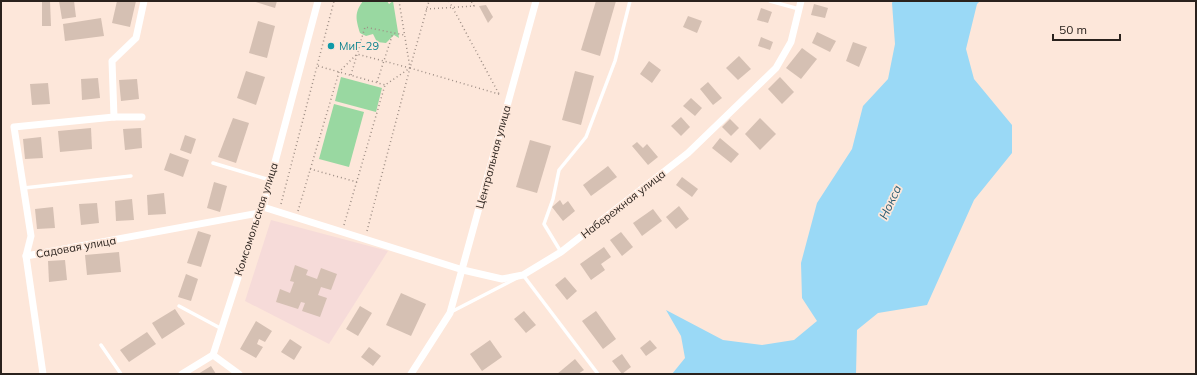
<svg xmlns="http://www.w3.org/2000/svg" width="1197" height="375" font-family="Mulish,sans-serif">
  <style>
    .education { fill: #f6dbd9 }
    .green { fill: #99d8a1 }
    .water { fill: #9ad9f6 }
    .building { fill: #d5c0b3 }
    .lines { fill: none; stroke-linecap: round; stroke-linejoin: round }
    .path { stroke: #9e8e85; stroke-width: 1.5; stroke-dasharray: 1 3; stroke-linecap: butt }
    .service { stroke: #fff; stroke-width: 3.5 }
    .minor { stroke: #fff; stroke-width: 7 }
    .culture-dot { fill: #0f9aa8; stroke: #fde7da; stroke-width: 1.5 }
    .labels { text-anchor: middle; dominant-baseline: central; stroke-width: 3.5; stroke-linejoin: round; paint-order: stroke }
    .culture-label { font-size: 11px; fill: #0d838f; stroke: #fde7da; text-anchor: start }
    .street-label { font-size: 11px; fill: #2a221d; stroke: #fde7da }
    .water-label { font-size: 12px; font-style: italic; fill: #2d5e72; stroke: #fde7da }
  </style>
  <rect width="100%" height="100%" fill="#fde7da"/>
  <path class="education" d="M271,220l117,31 -59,93 -84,-43z"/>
  <g class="green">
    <path d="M363,1h24l2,3 4,-3 6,37 -5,-3 -8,8 -9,-1 -4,-8 -7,2 -6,-3c-4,-14 -6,-20 3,-32z"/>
    <path d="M341,77l41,11 -6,24 -41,-11z"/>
    <path d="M334,104l30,8 -15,55 -30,-8z"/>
  </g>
  <path class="water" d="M893,1h87l-3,3 -11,45 8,30 38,46v28l-38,47 -47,105 -49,8 -21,17 -1,44h-184l13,-16 -4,-22 -15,-26 57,30 39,5 32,-5 23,-19 -15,-23 -1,-35 16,-60 35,-54 11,-43 25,-27 7,-35 -3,-41z"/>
  <g class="building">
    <path d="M42,1h8l1,25h-9z"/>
    <path d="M59,1h15l2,16 -14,2z"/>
    <path d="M117,1h19l-6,26 -18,-4z"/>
    <path d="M252,1h25l-2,7z"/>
    <path d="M596,1h20l-16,55 -19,-6z"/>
    <path d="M814,4l14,4 -3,10 -14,-3z"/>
    <path d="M486,5l7,12 -5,6 -9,-17z"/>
    <path d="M761,8l11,4 -4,11 -11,-3z"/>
    <path d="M688,16l14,5 -5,12 -14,-6z"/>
    <path d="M101,18l3,18 -39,5 -2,-17z"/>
    <path d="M258,21l17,5 -8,32 -18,-5z"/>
    <path d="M817,32l19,9 -6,11 -18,-9z"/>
    <path d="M761,37l12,5 -3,8 -12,-4z"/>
    <path d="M853,42l14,5 -8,20 -13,-6z"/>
    <path d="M802,48l15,11 -16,20 -15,-11z"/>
    <path d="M739,56l12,13 -13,11 -12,-12z"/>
    <path d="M649,61l12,9 -9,13 -12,-9z"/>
    <path d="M246,71l19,6 -9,28 -19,-7z"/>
    <path d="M575,71l19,5 -13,49 -19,-5z"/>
    <path d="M780,77l14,15 -12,12 -14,-15z"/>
    <path d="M98,78l2,20 -18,2 -1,-21z"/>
    <path d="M137,79l2,20 -18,2 -2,-21z"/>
    <path d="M708,82l14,16 -9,7 -13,-16z"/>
    <path d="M48,83l2,21 -18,1 -2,-21z"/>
    <path d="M691,98l11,10 -7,8 -12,-10z"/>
    <path d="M681,117l9,10 -9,9 -10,-10z"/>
    <path d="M233,118l16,5 -13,40 -18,-6z"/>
    <path d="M760,118l16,16 -16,16 -15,-16z"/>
    <path d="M730,119l9,9 -8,8 -9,-9z"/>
    <path d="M91,128l1,21 -32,3 -2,-21z"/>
    <path d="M141,128l1,20 -17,2 -2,-21z"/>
    <path d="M185,135l11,4 -5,15 -11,-4z"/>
    <path d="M41,137l2,21 -18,1 -2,-20z"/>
    <path d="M720,138l19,16 -8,9 -19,-15z"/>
    <path d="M530,140l21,6 -14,47 -21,-6z"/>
    <path d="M637,142l6,6 4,-4 11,13 -10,8 -16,-19z"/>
    <path d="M170,153l19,7 -6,17 -19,-7z"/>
    <path d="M608,166l9,11 -26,19 -8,-11z"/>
    <path d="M682,177l16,12 -6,8 -16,-12z"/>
    <path d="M214,182l13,4 -7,26 -13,-4z"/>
    <path d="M164,193l2,21 -18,1 -1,-20z"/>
    <path d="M132,199l2,21 -18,1 -1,-20z"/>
    <path d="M560,200l3,5 5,-4 7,10 -12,10 -11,-14z"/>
    <path d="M97,203l2,20 -18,2 -2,-21z"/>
    <path d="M679,206l10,13 -13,10 -10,-12z"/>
    <path d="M53,207l2,21 -18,1 -2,-20z"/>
    <path d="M653,209l9,12 -20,15 -9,-13z"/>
    <path d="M198,231l13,4 -10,32 -14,-4z"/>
    <path d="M621,232l12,15 -11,9 -12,-16z"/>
    <path d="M604,247l7,10 -10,7 4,6 -14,10 -11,-16z"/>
    <path d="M119,252l2,20 -34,3 -2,-20z"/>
    <path d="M65,260l2,20 -18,2 -1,-21z"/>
    <path d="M295,265l13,5 -2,5 11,4 4,-11 16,6 -6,16 -10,-3 -3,8 9,3 -7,19 -18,-6 3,-8 -4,-1 -3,7 -22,-7 4,-13 10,4 4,-11 -4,-1z"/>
    <path d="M186,274l12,5 -7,22 -13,-4z"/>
    <path d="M565,277l12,14 -10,9 -12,-15z"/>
    <path d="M401,293l25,11 -15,32 -25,-11z"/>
    <path d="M360,306l12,7 -14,23 -12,-7z"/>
    <path d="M175,309l10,15 -23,15 -10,-16z"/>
    <path d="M524,311l12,14 -10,8 -12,-14z"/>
    <path d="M596,311l20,28 -13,10 -21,-28z"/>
    <path d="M256,321l16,10 -7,11 -6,-3 -2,5 6,3 -7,11 -16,-9z"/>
    <path d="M147,332l9,12 -27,18 -9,-12z"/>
    <path d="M290,339l12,8 -8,13 -13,-8z"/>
    <path d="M490,340l12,17 -20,14 -12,-17z"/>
    <path d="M650,340l7,8 -11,8 -6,-8z"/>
    <path d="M369,347l12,9 -8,10 -12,-9z"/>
    <path d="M622,354l9,13 -9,7 -10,-13z"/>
    <path d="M575,359l9,11 -6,4h-21z"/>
    <path d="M211,366l5,8h-18z"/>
  </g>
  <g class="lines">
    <g class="path">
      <path d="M449,1l50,93"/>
      <path d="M426,9l48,-3 -3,-5"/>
      <path d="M318,66l67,19"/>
      <path d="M351,75l14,-48 39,8"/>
      <path d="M377,82l16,-49"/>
      <path d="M310,169l47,13"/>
      <path d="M281,204l53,-203"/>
      <path d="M298,211l41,-139 18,-18 53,14 19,-67"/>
      <path d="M344,225l41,-140 25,-17 92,27"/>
      <path d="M367,231l43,-163 -11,-67"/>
    </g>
    <g class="service">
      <path d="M770,1l29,8"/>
      <path d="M213,163l57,17"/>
      <path d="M24,188l107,-12"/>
      <path d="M561,252l-17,-28 9,-25 6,-29 27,-33 29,-76 15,-60"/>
      <path d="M522,276l1,-1 75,99"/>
      <path d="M179,306l43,23"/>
      <path d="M451,312l66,-34"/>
      <path d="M101,345l20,29"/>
    </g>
    <g class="minor">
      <path d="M114,117l-2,-56 24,-23 8,-37"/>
      <path d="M263,207l200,63 39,9 21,-4 38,-23 127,-99 88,-85 15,-26 10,-41"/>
      <path d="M26,256l233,-43"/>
      <path d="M213,355l26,19"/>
      <path d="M43,374l-17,-118 5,-20 -17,-109 100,-10h28"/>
      <path d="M182,374l31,-19 46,-142 4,-6 55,-206"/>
      <path d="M411,374l39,-61 86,-312"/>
    </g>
  </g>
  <circle class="culture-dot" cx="331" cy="46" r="4"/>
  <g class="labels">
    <g class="culture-label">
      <text x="339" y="46">МиГ-29</text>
    </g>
    <g class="street-label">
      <text transform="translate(493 157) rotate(-75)">Центральная улица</text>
      <text transform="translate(623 204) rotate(-38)">Набережная улица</text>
      <text transform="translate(256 219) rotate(-72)">Комсомольская улица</text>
      <text transform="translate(76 247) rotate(-10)">Садовая улица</text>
    </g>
    <g class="water-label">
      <text transform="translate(890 202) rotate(-65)">Нокса</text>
    </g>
  </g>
  <rect width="1197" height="375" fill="none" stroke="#2a221d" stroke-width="4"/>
  <path d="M1053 34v6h67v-6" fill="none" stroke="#2a221d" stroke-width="2"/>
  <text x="1059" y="34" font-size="12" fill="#2a221d" stroke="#fde7da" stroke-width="3" paint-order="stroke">50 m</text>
</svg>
